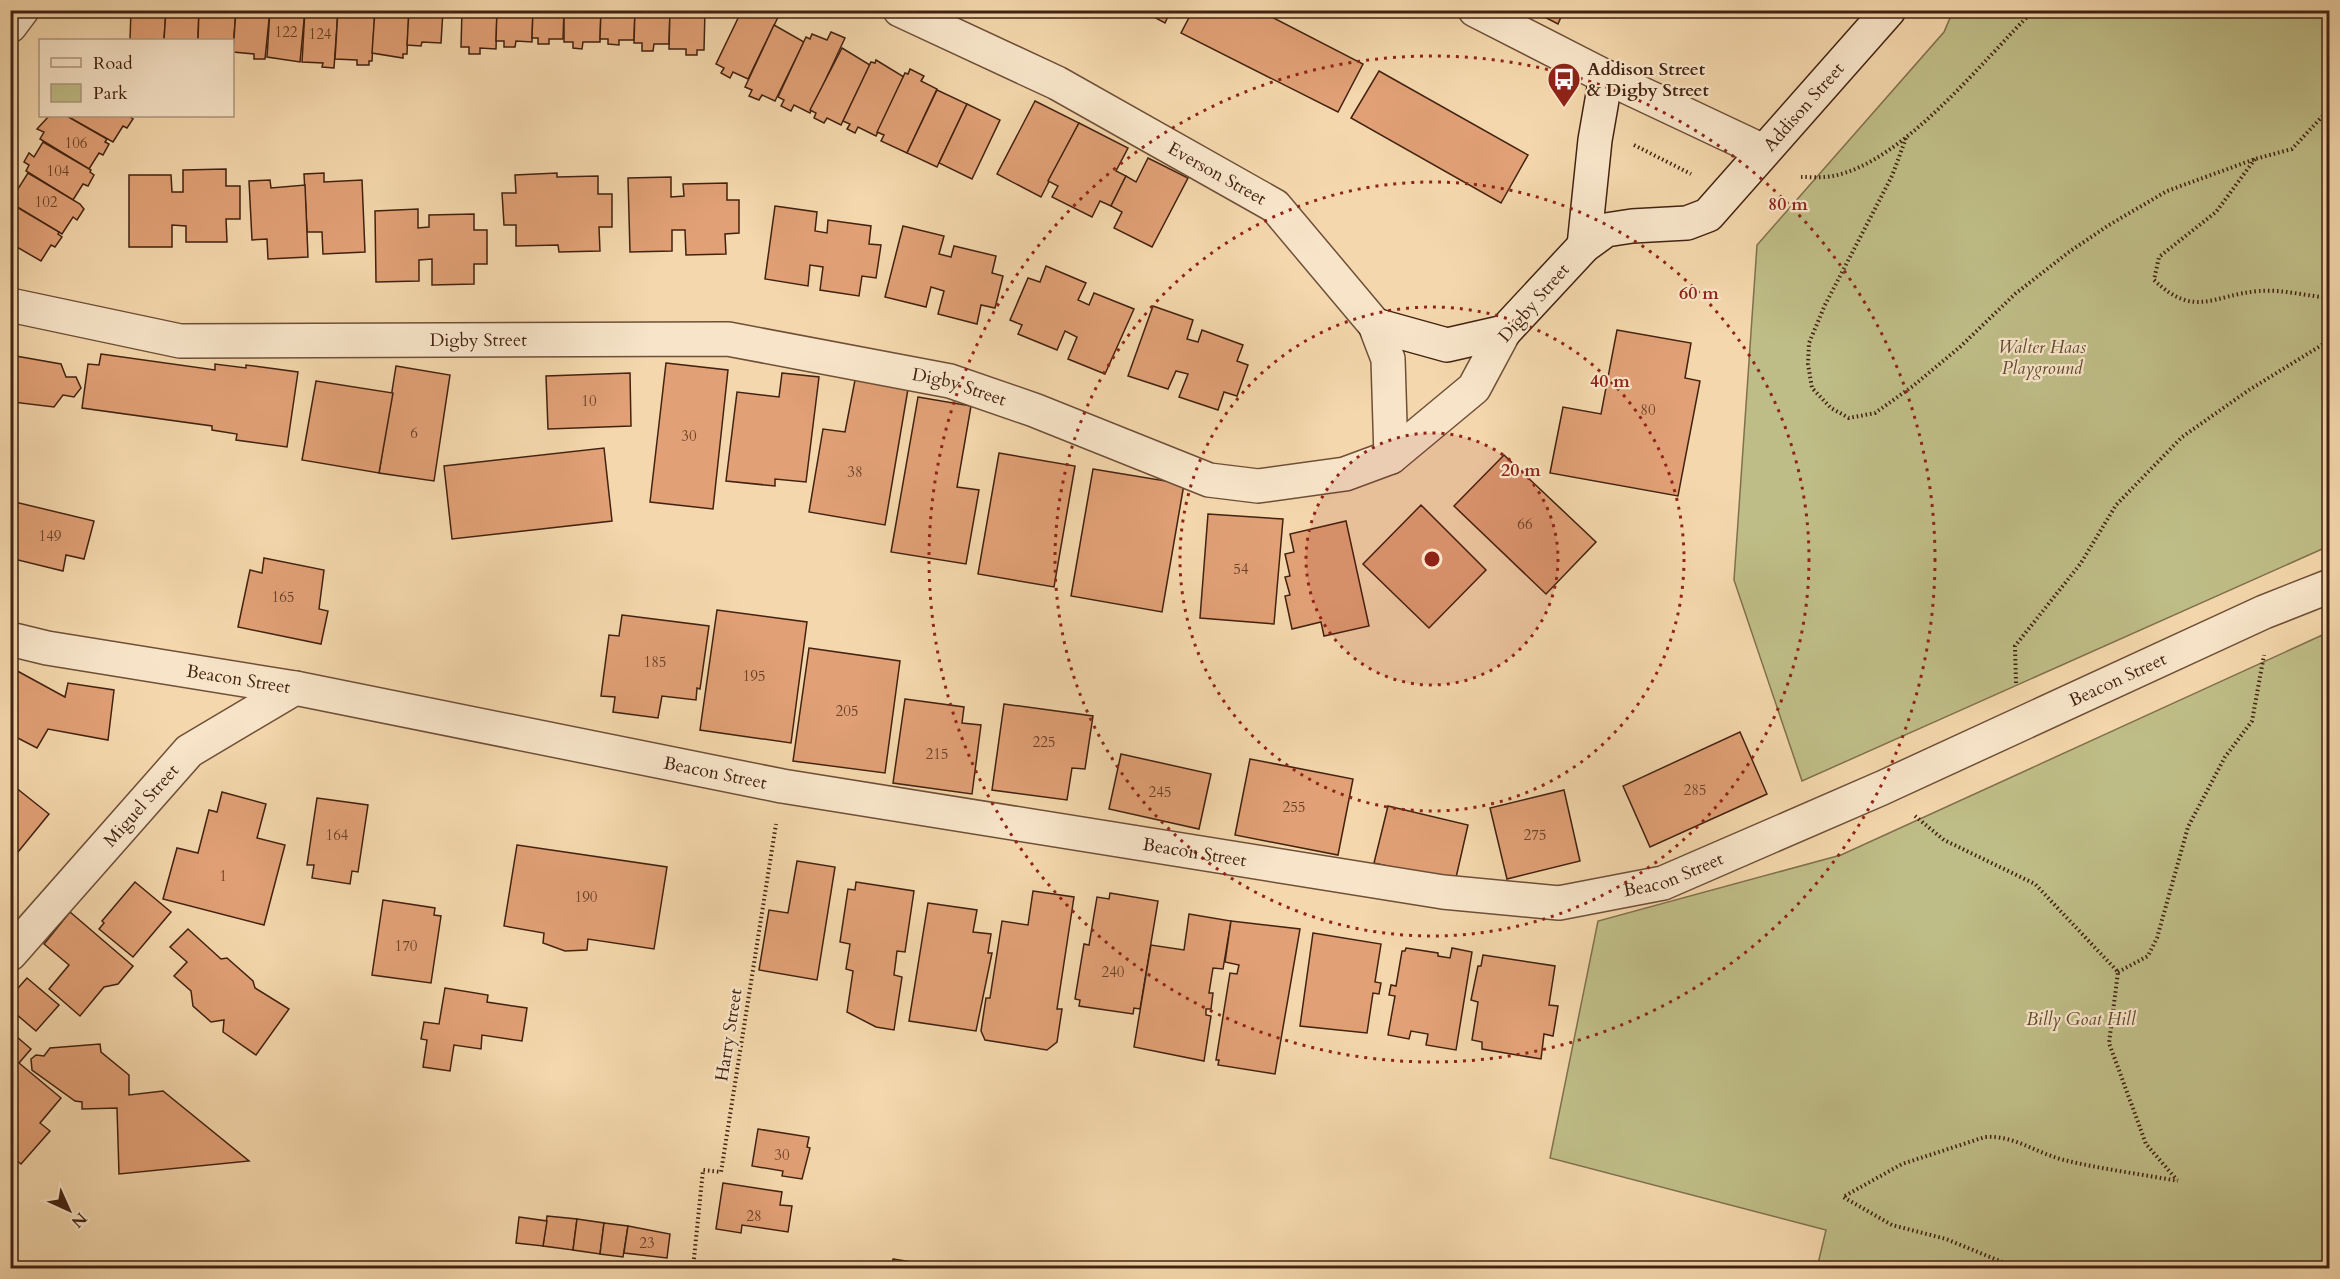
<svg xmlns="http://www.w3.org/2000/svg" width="2340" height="1279" font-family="Cardo,serif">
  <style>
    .green { fill: #bfbd87; stroke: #80704c; stroke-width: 1.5 }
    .building { fill: #e1a075; stroke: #422211; stroke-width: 1.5 }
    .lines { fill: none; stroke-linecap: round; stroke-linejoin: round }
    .street-casing { stroke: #6e4f38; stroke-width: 36 }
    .secondary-casing { stroke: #422211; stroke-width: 36 }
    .path { stroke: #422211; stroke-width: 4; stroke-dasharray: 1.5 3; stroke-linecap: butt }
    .street { stroke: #f8e5c9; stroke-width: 33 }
    .secondary { stroke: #f8e5c9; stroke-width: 33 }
    .ring { fill: none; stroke: #8f2418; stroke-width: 3; stroke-dasharray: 3 6 }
    .labels { text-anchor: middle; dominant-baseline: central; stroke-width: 4.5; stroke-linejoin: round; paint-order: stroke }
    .number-label { font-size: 15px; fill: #6a422a }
    .poi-label { font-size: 18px; font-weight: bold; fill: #422211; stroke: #f8e5c9; text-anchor: start }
    .street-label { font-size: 18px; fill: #422211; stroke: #f8e5c9 }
    .park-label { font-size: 18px; font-style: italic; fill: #61492e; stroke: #f8e5c9 }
    .centre { fill: #8f2418; stroke: #f8e5c9; stroke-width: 3 }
    .ring-label { font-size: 18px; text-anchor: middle; font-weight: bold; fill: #8f2418; stroke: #f8e5c9; stroke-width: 4.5; stroke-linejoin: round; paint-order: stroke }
  </style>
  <rect width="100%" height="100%" fill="#f4d7ac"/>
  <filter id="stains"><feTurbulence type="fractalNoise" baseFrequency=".00333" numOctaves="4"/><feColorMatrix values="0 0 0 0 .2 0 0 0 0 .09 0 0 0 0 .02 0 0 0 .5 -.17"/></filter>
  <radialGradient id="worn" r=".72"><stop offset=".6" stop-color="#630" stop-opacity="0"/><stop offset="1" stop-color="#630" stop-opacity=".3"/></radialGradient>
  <g class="green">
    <path d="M1953,11h376v535l-527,235 -68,-201 23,-335 187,-213z"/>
    <path d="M2329,632v636h-512l9,-38 -276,-72 48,-237 243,-66z"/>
  </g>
  <g class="building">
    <path d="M131,10h35l-2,30h-34z"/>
    <path d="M166,10h33l-1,30h-34z"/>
    <path d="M199,10h37l-3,39 -1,-9h-34z"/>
    <path d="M236,10h34l-5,49h-11v-5l-21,-2z"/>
    <path d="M270,10h35l-5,52 -33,-5z"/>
    <path d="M305,10h33l-4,58 -12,-1 1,-4 -21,-1z"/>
    <path d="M338,10h37l-3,51h-3v4h-12v-5l-22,-1z"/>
    <path d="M375,10h34l-2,44h-4v4l-31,-5z"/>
    <path d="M409,10h34l-2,33 -19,-1 -1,4 -14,-1z"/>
    <path d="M462,10h35l-1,39 -16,-1v6h-11v-7h-8z"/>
    <path d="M497,10h36l-1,32 -16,-1 -1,6h-11v-6h-8z"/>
    <path d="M533,10h31l-1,29h-14v5h-11v-6h-6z"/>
    <path d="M564,10h37l-1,32h-17l-1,7 -9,-1v-6h-9z"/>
    <path d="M601,10h34l-1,30h-15v5l-11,-1v-5h-8z"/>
    <path d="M635,10h35l-1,34h-15l-1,7h-11v-8h-8z"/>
    <path d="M670,10h35l-1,40h-7v5h-11v-6h-17z"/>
    <path d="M742,10h21l-1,3 9,4 3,-7 7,1 -33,68 -15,-7 -3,6 -9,-5 3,-5 -8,-4z"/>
    <path d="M1141,10h30l-6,13z"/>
    <path d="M1193,10h65l105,54 -25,48 -157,-79z"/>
    <path d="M1531,10h33l-6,14z"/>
    <path d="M774,25l30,17 -29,59 -13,-6 -3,5 -10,-4 3,-6 -7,-3z"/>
    <path d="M831,32l14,6 -35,75 -16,-8 -3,6 -10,-5 3,-6 -6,-3 28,-60 4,2 2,-5 15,6z"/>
    <path d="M842,48l28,17 -29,60 -14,-7 -3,5 -10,-5 2,-5 -6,-3z"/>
    <path d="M876,60l28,17 -28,59 -18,-9 -3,6 -8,-4 3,-5 -7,-3 28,-59 4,1z"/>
    <path d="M910,69l14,7 -3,5 16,8 -30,64 -26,-12 3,-6 -7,-3 28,-59 3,1z"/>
    <path d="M1379,71l149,84 -27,48 -150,-85z"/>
    <path d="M937,90l30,14 -30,63 -30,-14z"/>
    <path d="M1035,101l44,22 -38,74 -44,-23z"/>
    <path d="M967,104l33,16 -28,59 -33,-16z"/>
    <path d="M49,116h18l40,23 -2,3 4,2 -6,11 -4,-2 -10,16 -49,-30 4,-7 -7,-3z"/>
    <path d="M67,116h62l4,3 -6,9 -4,-2 -10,16z"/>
    <path d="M1079,123l49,25 -12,23 10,5 -15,30 -11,-5 -8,16 -40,-20 6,-11 -10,-5z"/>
    <path d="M43,142l48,28 -1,2 4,3 -6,11 -5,-2 -10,16 -47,-29 3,-6 -5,-3 5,-9 5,4z"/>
    <path d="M1148,158l40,20 -36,69 -38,-19 8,-16 -11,-6 15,-30 10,6z"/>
    <path d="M226,169v17h14v33h-14l1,23h-41v-16l-14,-1v22h-43v-72h42l1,17h11v-22z"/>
    <path d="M28,173l52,31 4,5 -7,11 -4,-3 -11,17 -48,-29 4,-7 -4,-3z"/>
    <path d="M324,173v9l38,-2 3,72 -42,2 -1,-22h-15l-3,-58z"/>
    <path d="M557,173v4l41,-1v18h14v33h-13l1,24 -41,1 -1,-7 -42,1v-21h-12l-2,-32h14l-1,-18z"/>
    <path d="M671,177v20l13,-1 -1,-12 44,-1v17h12v33l-14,1 1,20 -40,1 -1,-25h-13v21l-42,1 -2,-74z"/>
    <path d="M270,180l1,8 34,-3 3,72 -40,2 -1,-20 -15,1 -3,-59z"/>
    <path d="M10,203l49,29 -1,2 4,3 -7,10 -4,-2 -10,16 -31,-18z"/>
    <path d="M775,206l42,6 -2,19 12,2 1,-13 43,6 -2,18 12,1 -5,33 -14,-2 -3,20 -39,-6 3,-23 -13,-2 -2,21 -43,-7z"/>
    <path d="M418,209v19l11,-1v-12l45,-1v16h13v34h-13v20l-42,1v-26l-13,1v21l-43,1 -1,-71z"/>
    <path d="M903,226l41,10 -5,18 12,3 3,-11 42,10 -4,17 11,3 -8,32 -14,-3 -4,19 -39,-10 6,-23 -13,-4 -5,20 -41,-10z"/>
    <path d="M1046,266l40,17 -8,17 11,5 5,-12 40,16 -29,65 -37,-15 9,-22 -12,-6 -8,19 -39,-16 4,-9 -12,-5 18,-42 12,4z"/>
    <path d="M1153,306l40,14 -6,19 11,3 4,-12 41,15 -6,16 11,4 -11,31 -13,-4 -6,18 -39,-13 9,-23 -12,-3 -8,18 -40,-13z"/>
    <path d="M1617,330l74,13 -6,35 15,3 -22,115 -128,-23 13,-66 38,7z"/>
    <path d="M101,354l114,16v-6l31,4v-3l52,7 -11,75 -51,-7 1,-6 -25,-4v-4l-130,-18 6,-44 11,1z"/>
    <path d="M10,355l51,9 5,13h10l5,11 -7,9 -11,-2 -9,12 -41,-5 -3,10z"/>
    <path d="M666,363l62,7 -15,139 -63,-7z"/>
    <path d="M396,366l54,9 -16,106 -55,-8z"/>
    <path d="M630,373l1,53 -83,3 -2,-53z"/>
    <path d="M782,373l37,4 -13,105 -31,-3v7l-49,-5 11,-89 42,5z"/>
    <path d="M855,380l53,9 -23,136 -76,-13 14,-83 22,3z"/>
    <path d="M316,381l77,12 -14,80 -77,-13z"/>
    <path d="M918,397l53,9 -14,81 22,3 -13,74 -75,-12z"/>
    <path d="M604,448l8,73 -160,18 -8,-73z"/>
    <path d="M999,453l76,13 -21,121 -76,-13z"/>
    <path d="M1504,455l92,87 -50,52 -92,-88z"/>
    <path d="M1093,469l91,15 -22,128 -91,-16z"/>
    <path d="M15,502l79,19 -10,38 -18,-4 -3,16 -49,-12 2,-7 -6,-1v-31z"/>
    <path d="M1421,505l65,65 -57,58 -66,-64z"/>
    <path d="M1208,514l75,5 -9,105 -74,-6z"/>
    <path d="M1346,521l23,105 -45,10 -3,-14 -29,7 -7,-33 5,-1 -5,-18 5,-1 -5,-22 9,-2 -4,-18z"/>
    <path d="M264,558l60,12 -5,39 9,2 -7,33 -83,-17 12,-57 12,3z"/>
    <path d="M717,610l90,12 -16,121 -91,-13z"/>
    <path d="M622,615l87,11 -9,63 -3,-1 -1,12 -34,-4 -4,22 -45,-6 2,-15 -14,-1 8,-61 10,1z"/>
    <path d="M809,648l91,13 -15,112 -92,-12z"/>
    <path d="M10,667l55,30 3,-14 46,7 -6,50 -60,-11 -11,19 -27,-14z"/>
    <path d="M905,699l59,8 -2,16 19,2 -9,69 -79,-11z"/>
    <path d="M1004,704l89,12 -8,53 -13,-1 -5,32 -75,-10z"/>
    <path d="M1740,732l27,62 -117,53 -27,-61z"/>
    <path d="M1121,754l90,20 -12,55 -90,-20z"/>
    <path d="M1250,759l103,20 -15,76 -103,-20z"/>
    <path d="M10,783l39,31 -31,38 -8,-6z"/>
    <path d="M1564,790l16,71 -73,18 -17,-71z"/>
    <path d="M222,792l44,12 -9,34 28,7 -21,80 -101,-26 14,-51 21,5 11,-43 8,2z"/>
    <path d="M317,798l51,7 -10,67 -6,-1 -2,13 -38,-6 2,-13h-7z"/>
    <path d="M1388,806l80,19 -13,57 -81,-19z"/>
    <path d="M517,845l150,22 -13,82 -66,-10 -1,11 -22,1 -22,-8 1,-10 -40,-7z"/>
    <path d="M797,861l38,6 -18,113 -58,-10 10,-60 19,3z"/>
    <path d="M135,882l36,30 -38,45 -34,-28 5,-6 -2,-2z"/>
    <path d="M856,882l58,9 -9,61 -8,-1 -3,24 8,2 -8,53 -18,-3 -29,-15 6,-41 -7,-2 4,-25 -10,-2 8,-53 7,1z"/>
    <path d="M1033,891l41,6 -17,112h5l-5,33 -10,8 -62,-10 -4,-9 5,-33h4l12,-77 26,4z"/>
    <path d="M1110,893l48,8 -18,108 -6,-1 -1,6 -54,-8 1,-6 -5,-1 9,-55 5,1 8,-48 12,2z"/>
    <path d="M383,900l52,8 -1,7 7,1 -10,67 -59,-8z"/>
    <path d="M928,903l49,7 -4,22 18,2 -3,19h4l-16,78 -67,-10z"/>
    <path d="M70,912l63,54 -15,18 -14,3 -24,29 -31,-27 20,-24 -25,-21z"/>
    <path d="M1189,914l42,7 -8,48 -10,-1 -4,25h4l-2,16h-5v6l5,1 -7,45 -70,-14 17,-102 33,5z"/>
    <path d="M1231,921l69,8 -25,145 -57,-9 1,-5h-3l14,-87 7,1 2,-9 -14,-3z"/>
    <path d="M188,929l33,30 6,-1 26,23 2,7 34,21 -33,46 -33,-23 1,-12 -13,2 -18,-16 -2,-15 -17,-15 13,-14 -17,-15z"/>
    <path d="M1313,933l68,11 -6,38 6,1 -2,11 -6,-1 -6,40 -67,-7z"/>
    <path d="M1406,948l32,5v3l12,2 2,-10 20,4 -16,98 -30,-5 2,-11 -17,-3 -2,8 -21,-4 7,-39 -6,-1 2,-10 5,1 6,-35h3z"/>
    <path d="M1483,955l72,11 -6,39 9,1 -5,30 -9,-2 -3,25 -59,-10v-7l-10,-2 6,-38 -7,-2 7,-34h3z"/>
    <path d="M27,978l32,27 -23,26 -26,-22v-12z"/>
    <path d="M445,988l43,7 -1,7 40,6 -5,33 -40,-6 -1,14 -27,-4 -4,26 -27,-4 4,-27 -6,-1 3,-17 15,2z"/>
    <path d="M10,1031l21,18 -12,14 42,35 -21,25 10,8 -29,33 -11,-9z"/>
    <path d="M100,1044l1,8 28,23v20l34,-4 86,70 -130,13 -2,-66 -35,1v-7l-7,-1 -43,-31 -1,-11 5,-4 8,1 6,-8z"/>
    <path d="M758,1129l51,8 -2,10 3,1 -8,31 -20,-3 1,-5 -31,-5z"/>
    <path d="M723,1183l59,9 -2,13 12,1 -4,26 -46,-7 -1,8 -25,-4z"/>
    <path d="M547,1216l30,3 -4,31 -30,-4z"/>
    <path d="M519,1217l28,4 -4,25 -27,-3z"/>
    <path d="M577,1219l27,4 -4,31 -27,-4z"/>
    <path d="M604,1223l24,3 -5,31 -23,-3z"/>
    <path d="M628,1226l42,8 -3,24 -43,-5z"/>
    <path d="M893,1259l32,5 -1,4h-32z"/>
  </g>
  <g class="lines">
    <defs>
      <g id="street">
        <path id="s1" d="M900,10l157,73 218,123 100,119 13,34 3,98"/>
        <path d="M1475,10l131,67 157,74"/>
        <path d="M10,26l12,-16"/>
        <path id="s2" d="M10,305l170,36 548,-2 222,42 84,29 175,70 49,6 87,-12 46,-17 83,-69 30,-56"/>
        <path id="s3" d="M10,639l37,9 248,40 487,98 661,106 116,11 104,-20 219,-95 382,-176 66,-26"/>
        <path id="s4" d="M10,954l179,-203 106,-63"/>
      </g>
      <g id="secondary">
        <path d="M1584,246l11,-106 11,-63"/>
        <path id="s5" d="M1375,325l72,20 57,-13 80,-86 22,-16 26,-4 55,-3 21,-8 181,-205"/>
      </g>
    </defs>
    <use href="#street" class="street-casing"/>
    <use href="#secondary" class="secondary-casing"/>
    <g class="path">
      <path d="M1906,138l-14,38 -67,129 -16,38 -1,21 4,24 19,20 18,10 26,-5 38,-27 47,-39 55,-53 54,-42 40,-27 58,-34 88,-32 37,-10 38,-41"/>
      <path d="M1634,145l57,29"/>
      <path d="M2255,159l-39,53 -57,45 -5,23c41,39 58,15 105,11 22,-2 48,5 71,7"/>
      <path d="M1801,177c10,0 22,1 32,-1 71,-14 150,-116 201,-166"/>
      <path d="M2016,683l-1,-37 66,-83 35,-58 66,-68 67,-47 81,-50"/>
      <path d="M1915,816l29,24 91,44 83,88 -9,71 37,101 31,36"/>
      <path d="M2118,972l30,-16 9,-18 31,-111 37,-70 27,-36 12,-66"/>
      <path d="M693,1268l10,-98 18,2 55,-348"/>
      <path d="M2006,1268l1,-4 -61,-25 -54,-14 -49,-28 59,-33 83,-27c29,-2 51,16 79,23 37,9 76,14 114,21"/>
    </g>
    <use href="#street" class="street"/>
    <use href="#secondary" class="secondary"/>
  </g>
  <circle cx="1432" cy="559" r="126" fill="#8f2418" fill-opacity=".12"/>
  <g class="ring">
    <circle cx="1432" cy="559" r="126"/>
    <circle cx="1432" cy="559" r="252"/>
    <circle cx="1432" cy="559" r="377"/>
    <circle cx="1432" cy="559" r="503"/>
  </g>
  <defs>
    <symbol id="bus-pin" viewBox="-11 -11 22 30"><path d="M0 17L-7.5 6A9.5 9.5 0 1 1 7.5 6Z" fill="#8f2418" stroke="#f8e5c9"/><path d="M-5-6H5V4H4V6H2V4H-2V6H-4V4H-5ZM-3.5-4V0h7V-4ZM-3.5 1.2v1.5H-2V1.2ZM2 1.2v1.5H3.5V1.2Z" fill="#fff"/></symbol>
  </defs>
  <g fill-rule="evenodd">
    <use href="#bus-pin" x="1545" y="60" width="38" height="52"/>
  </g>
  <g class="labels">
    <g class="number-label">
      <text x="286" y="32">122</text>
      <text x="320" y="34">124</text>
      <text x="76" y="143">106</text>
      <text x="58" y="171">104</text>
      <text x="46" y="202">102</text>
      <text x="589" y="401">10</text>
      <text x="1648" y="410">80</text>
      <text x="414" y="433">6</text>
      <text x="689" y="436">30</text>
      <text x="855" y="472">38</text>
      <text x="1525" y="524">66</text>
      <text x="50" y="536">149</text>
      <text x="1241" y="569">54</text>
      <text x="283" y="597">165</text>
      <text x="655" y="662">185</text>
      <text x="754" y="676">195</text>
      <text x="847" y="711">205</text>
      <text x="1044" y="742">225</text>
      <text x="937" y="754">215</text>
      <text x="1695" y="790">285</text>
      <text x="1160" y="792">245</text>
      <text x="1294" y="807">255</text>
      <text x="337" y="835">164</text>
      <text x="1535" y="835">275</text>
      <text x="223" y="876">1</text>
      <text x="586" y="897">190</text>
      <text x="406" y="946">170</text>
      <text x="1113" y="972">240</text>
      <text x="782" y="1155">30</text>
      <text x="754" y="1216">28</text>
      <text x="647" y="1243">23</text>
    </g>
    <g class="poi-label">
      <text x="1587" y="69">Addison Street<tspan x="1587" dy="21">&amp; Digby Street</tspan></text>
    </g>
    <g class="street-label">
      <text stroke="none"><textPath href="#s5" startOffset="526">Addison Street</textPath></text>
      <text stroke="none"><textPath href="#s1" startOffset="357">Everson Street</textPath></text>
      <text transform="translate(1534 303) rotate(-49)">Digby Street</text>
      <text stroke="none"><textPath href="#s2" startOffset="472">Digby Street</textPath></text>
      <text stroke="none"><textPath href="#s2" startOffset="958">Digby Street</textPath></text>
      <text stroke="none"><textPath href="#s3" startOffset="232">Beacon Street</textPath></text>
      <text stroke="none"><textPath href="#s3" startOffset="2176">Beacon Street</textPath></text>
      <text stroke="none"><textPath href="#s3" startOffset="718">Beacon Street</textPath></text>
      <text stroke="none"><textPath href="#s4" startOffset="198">Miguel Street</textPath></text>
      <text stroke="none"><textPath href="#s3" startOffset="1204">Beacon Street</textPath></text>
      <text stroke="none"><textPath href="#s3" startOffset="1690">Beacon Street</textPath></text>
      <text transform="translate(729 1035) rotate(-81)">Harry Street</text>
    </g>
    <g class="park-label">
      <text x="2042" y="347">Walter Haas<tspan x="2042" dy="21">Playground</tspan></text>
      <text x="2081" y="1019">Billy Goat Hill</text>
    </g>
  </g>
  <circle cx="1432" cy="559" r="9" class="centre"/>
  <g class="ring-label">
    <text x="1788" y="210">80 m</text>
    <text x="1699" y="299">60 m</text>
    <text x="1610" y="387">40 m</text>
    <text x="1521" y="476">20 m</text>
  </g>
  <rect width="2340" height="1279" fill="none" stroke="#f4d7ac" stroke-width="36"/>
  <rect x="12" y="12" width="2316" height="1255" fill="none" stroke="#422211" stroke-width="3"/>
  <rect x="18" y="18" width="2304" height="1243" fill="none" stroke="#422211" stroke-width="1.5"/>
  <rect x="39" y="39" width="195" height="78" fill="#f8e5c9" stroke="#af977f" stroke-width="1.5"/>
  <rect x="51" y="58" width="30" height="9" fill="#f8e5c9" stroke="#af977f" stroke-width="1.5"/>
  <text x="93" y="69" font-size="18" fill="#422211">Road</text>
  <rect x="51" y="84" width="30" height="18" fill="#bfbd87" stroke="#af977f" stroke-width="1.5"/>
  <text x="93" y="99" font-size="18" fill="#422211">Park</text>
  <g transform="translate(69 1210) rotate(135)" stroke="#f8e5c9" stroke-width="4.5" paint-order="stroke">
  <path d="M0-4.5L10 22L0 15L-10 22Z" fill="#422211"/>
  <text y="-9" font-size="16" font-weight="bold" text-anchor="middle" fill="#422211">N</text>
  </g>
  <rect width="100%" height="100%" filter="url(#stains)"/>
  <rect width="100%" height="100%" fill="url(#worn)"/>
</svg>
